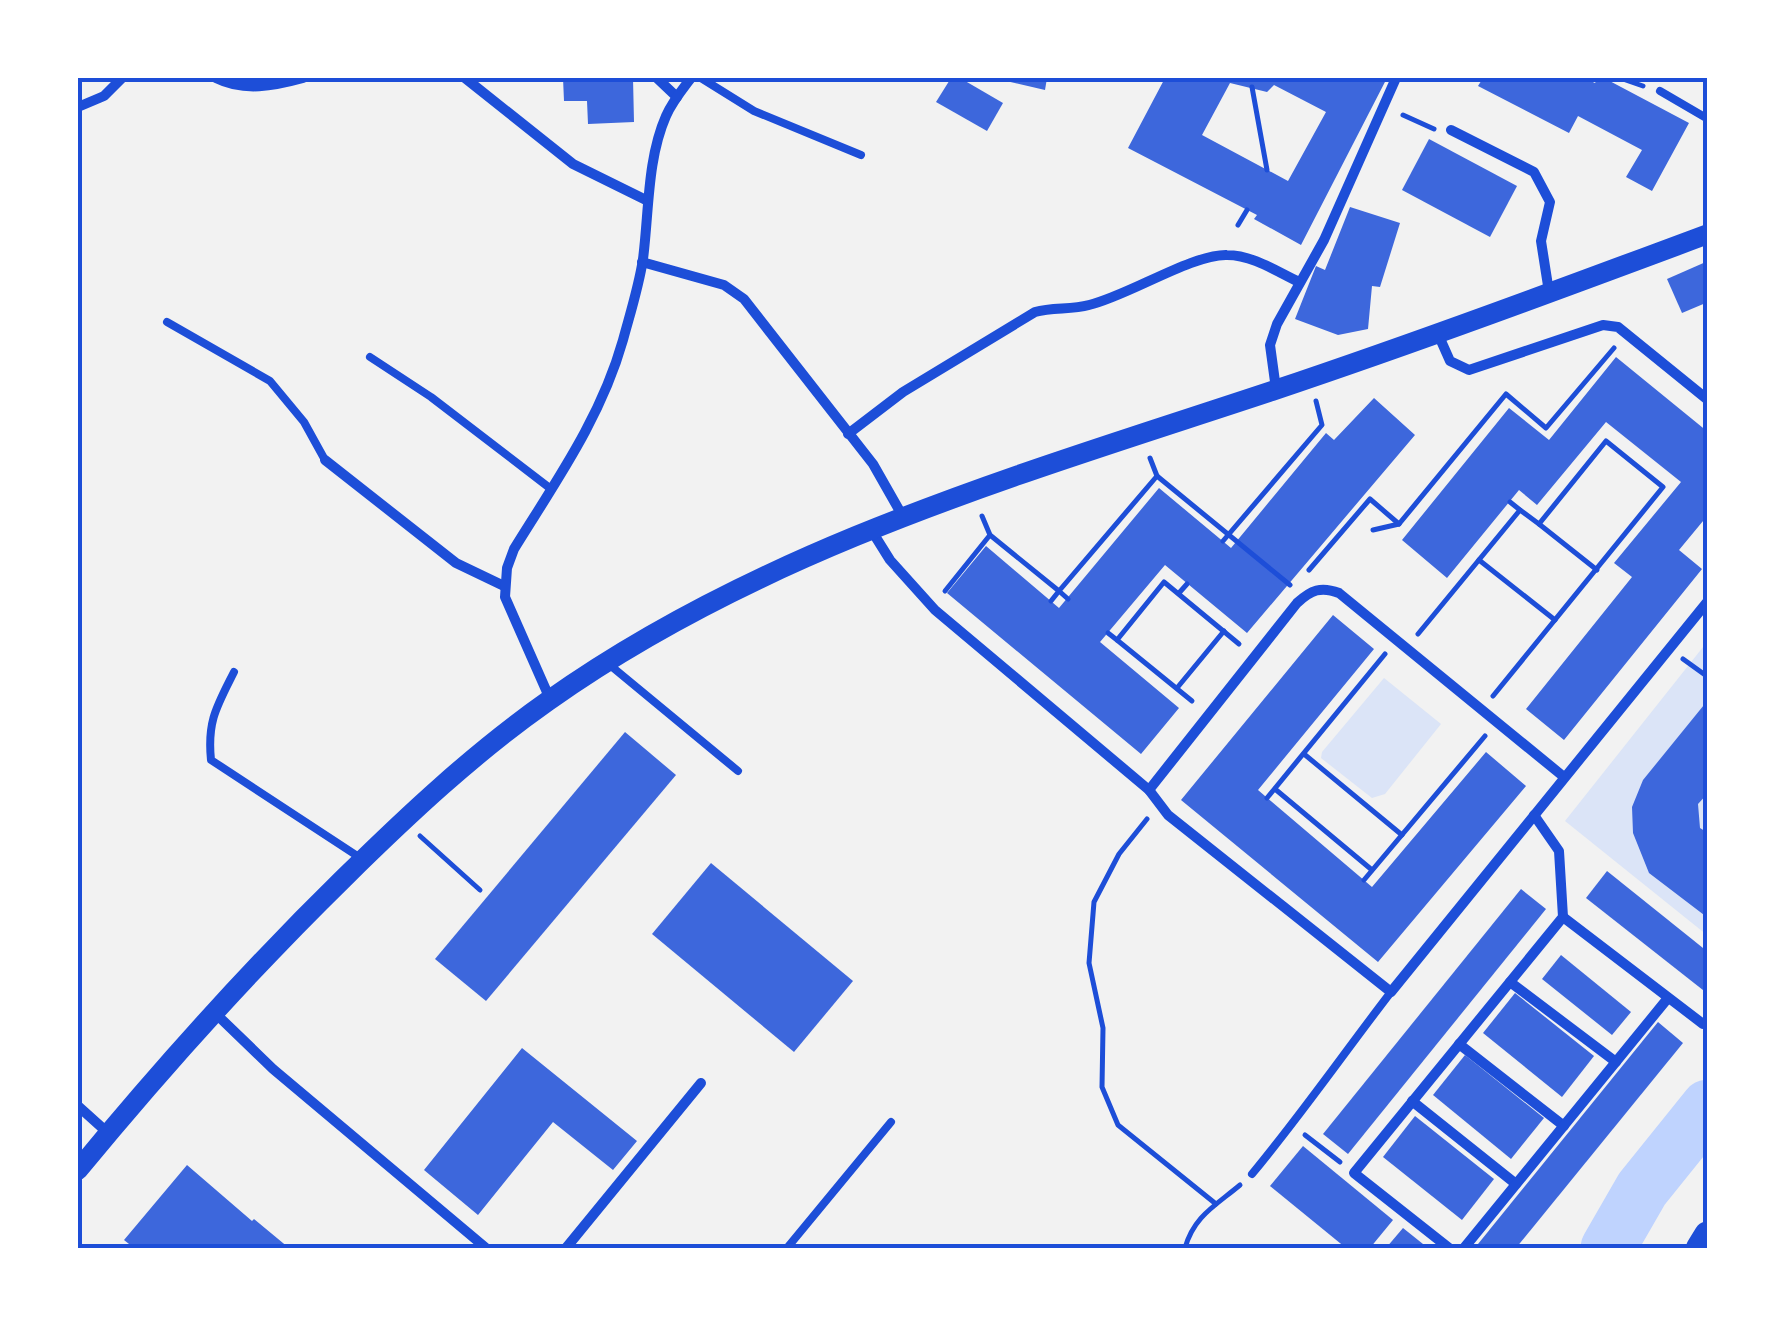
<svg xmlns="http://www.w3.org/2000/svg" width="1785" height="1326" font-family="Rubik,sans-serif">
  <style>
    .green { fill: #dbe4f7 }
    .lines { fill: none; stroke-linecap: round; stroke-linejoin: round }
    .river { stroke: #bfd3fe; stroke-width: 55 }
    .building { fill: #3d67dc; fill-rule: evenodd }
    .path { stroke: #1d4ed8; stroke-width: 5 }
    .service { stroke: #1d4ed8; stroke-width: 8 }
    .minor { stroke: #1d4ed8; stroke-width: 10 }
    .secondary { stroke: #1d4ed8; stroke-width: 20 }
    .trunk { stroke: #1d4ed8; stroke-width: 28 }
    .neatline { fill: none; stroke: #1d4ed8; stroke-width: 4 }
  </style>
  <rect width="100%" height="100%" fill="#f2f2f2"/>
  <g class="green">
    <path d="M1707,642v293l-142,-114z"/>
    <path d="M1384,678l57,46 -56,70 -13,4 -51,-40 1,-6z"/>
  </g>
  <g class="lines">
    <path class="river" d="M1608,1248l34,-59 66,-82"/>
  </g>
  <g class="building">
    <path d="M563,78h70l1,44 -46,2 -1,-23h-23z"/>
    <path d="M951,78h9l43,25 -16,28 -51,-29z"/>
    <path d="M993,78h54l-2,12z"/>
    <path d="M1165,78h222l-86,167 -47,-26 3,-4 -129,-67zM1230,83l37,9 7,-7 52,27 -38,69 -86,-46z"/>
    <path d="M1483,78h101l11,5 3,-5h6l85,45 -37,68 -26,-14 16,-27 -64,-34 -9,17 -91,-47z"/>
    <path d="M1429,139l88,47 -27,51 -88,-47z"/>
    <path d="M1350,207l50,16 -20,64 -8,-1 -4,43 -30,6 -43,-16 21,-53 9,4z"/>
    <path d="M1708,261v41l-26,11 -15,-34z"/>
    <path d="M1616,357l92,75v83l-29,35 23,19 -138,171 -38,-31 106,-132 -18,-14 67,-81 -75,-60 -69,83 -18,-15 -72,88 -45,-38 107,-132 40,32z"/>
    <path d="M1374,398l41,37 -168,198 -82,-68 -65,77 79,66 -38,46 -194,-161 39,-47 73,62 100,-120 72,60 95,-115 8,7z"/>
    <path d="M1333,615l41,34 -116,141 114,97 114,-135 40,34 -148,176 -197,-162z"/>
    <path d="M1708,700v93l-10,11 2,24 8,5v85l-59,-45 -16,-40 -1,-26 11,-27z"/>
    <path d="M625,732l51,43 -190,226 -51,-42z"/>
    <path d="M711,863l142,118 -59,71 -142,-118z"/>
    <path d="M1607,871l101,81v42l-122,-96z"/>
    <path d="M1521,889l25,20 -198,245 -25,-20z"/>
    <path d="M1561,955l70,57 -19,23 -70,-56z"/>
    <path d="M1515,993l79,63 -32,41 -79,-64z"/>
    <path d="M1658,1022l25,21 -167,205h-34l-4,-4z"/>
    <path d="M522,1048l115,93 -24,29 -60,-48 -75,93 -54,-45z"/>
    <path d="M1465,1055l79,63 -33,41 -78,-64z"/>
    <path d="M1415,1116l79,63 -32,41 -79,-63z"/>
    <path d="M1303,1146l90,74 -23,28h-24l-76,-62z"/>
    <path d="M187,1165l65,56 2,-2 35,29h-155l-10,-8z"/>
    <path d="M1403,1228l25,20h-42z"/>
  </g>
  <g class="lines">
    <g class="path">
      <path d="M1620,78l23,8"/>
      <path d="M1252,87l15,83"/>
      <path d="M1403,115l31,14"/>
      <path d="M1238,225l9,-15"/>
      <path d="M1157,476l133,109"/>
      <path d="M1510,502l10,8"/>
      <path d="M982,516l8,19 69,56 -8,10"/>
      <path d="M1539,524l58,46"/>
      <path d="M1373,530l26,-6 107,-130 40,34 68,-80"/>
      <path d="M1223,541l99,-116 -6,-24"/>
      <path d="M1479,560l76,60"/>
      <path d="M1309,570l61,-71 29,25"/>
      <path d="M945,591l45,-56"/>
      <path d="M1179,593l8,-9"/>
      <path d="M1068,599l-9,-8 98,-115 -7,-18"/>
      <path d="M1108,633l9,7"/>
      <path d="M1418,634l102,-124 19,14 67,-83 57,46 -170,209"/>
      <path d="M1683,659l25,18"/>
      <path d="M1177,688l47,-57"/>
      <path d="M1192,701l-75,-61 47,-58 75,62"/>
      <path d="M1304,754l98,81"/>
      <path d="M1275,789l97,81"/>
      <path d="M1267,798l118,-144"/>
      <path d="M1147,819l-28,35 -25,48 -5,61 14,65 -1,59 16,38 98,79"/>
      <path d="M420,836l60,54"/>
      <path d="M1364,880l121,-144"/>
      <path d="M1305,1135l35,27"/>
      <path d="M1185,1248c9,-32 30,-42 55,-63"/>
    </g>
    <g class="service">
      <path d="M701,78l53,33 107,44"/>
      <path d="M1660,91l48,28"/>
      <path d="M167,322l103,59 34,41 21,38"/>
      <path d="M370,357l61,40 120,92"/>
      <path d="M611,666l127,105"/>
      <path d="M234,672c-17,34 -27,49 -23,88l151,99"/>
      <path d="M1252,1174c49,-59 92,-121 139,-182"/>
      <path d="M787,1248l104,-126"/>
    </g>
    <g class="minor">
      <path d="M216,78c28,14 58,8 87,0"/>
      <path d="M465,78l108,86 75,37"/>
      <path d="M657,78l20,19"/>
      <path d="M78,107l26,-11 18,-18"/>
      <path d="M1451,130l83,42 16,30 -9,39 8,51"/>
      <path d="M642,262l82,23 20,14 129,165 29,51"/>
      <path d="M1438,334l12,27 19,9 134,-45 15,2 90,73"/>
      <path d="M1276,389l-6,-44 7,-21 47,-84 72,-162"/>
      <path d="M848,434l55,-42 132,-80c18,-5 36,-2 54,-7 39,-9 103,-51 138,-50 25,0 49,16 72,27"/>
      <path d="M325,460l131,103 48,23"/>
      <path d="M870,528l20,32 45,50 214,180 19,25 223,177 317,-391"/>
      <path d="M550,699l-45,-102 2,-29 7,-19c42,-68 87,-131 109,-209 7,-26 16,-54 20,-81 6,-46 4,-100 23,-143 6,-14 16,-26 25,-38"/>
      <path d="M1149,790l148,-187c14,-13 24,-17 42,-10l225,184"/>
      <path d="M1563,917l140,107"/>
      <path d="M1510,982l106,80"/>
      <path d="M213,1011l60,58 213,179"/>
      <path d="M1459,1044l105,82"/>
      <path d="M1412,1101l104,83"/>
      <path d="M78,1106l30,27"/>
      <path d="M566,1248l135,-165"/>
      <path d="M1449,1248l-95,-75 209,-256 -4,-66 -25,-36"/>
      <path d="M1464,1248l204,-250"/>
    </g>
    <path class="secondary" d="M78,1170c84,-102 171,-199 266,-292 64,-63 130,-125 204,-177 217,-154 474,-227 724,-310 146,-49 291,-103 436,-157"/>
    <path class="trunk" d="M1700,1248l8,-13"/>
  </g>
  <rect width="1785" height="1326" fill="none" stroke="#ffffff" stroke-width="160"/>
  <rect x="80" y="80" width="1625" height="1166" class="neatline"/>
</svg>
